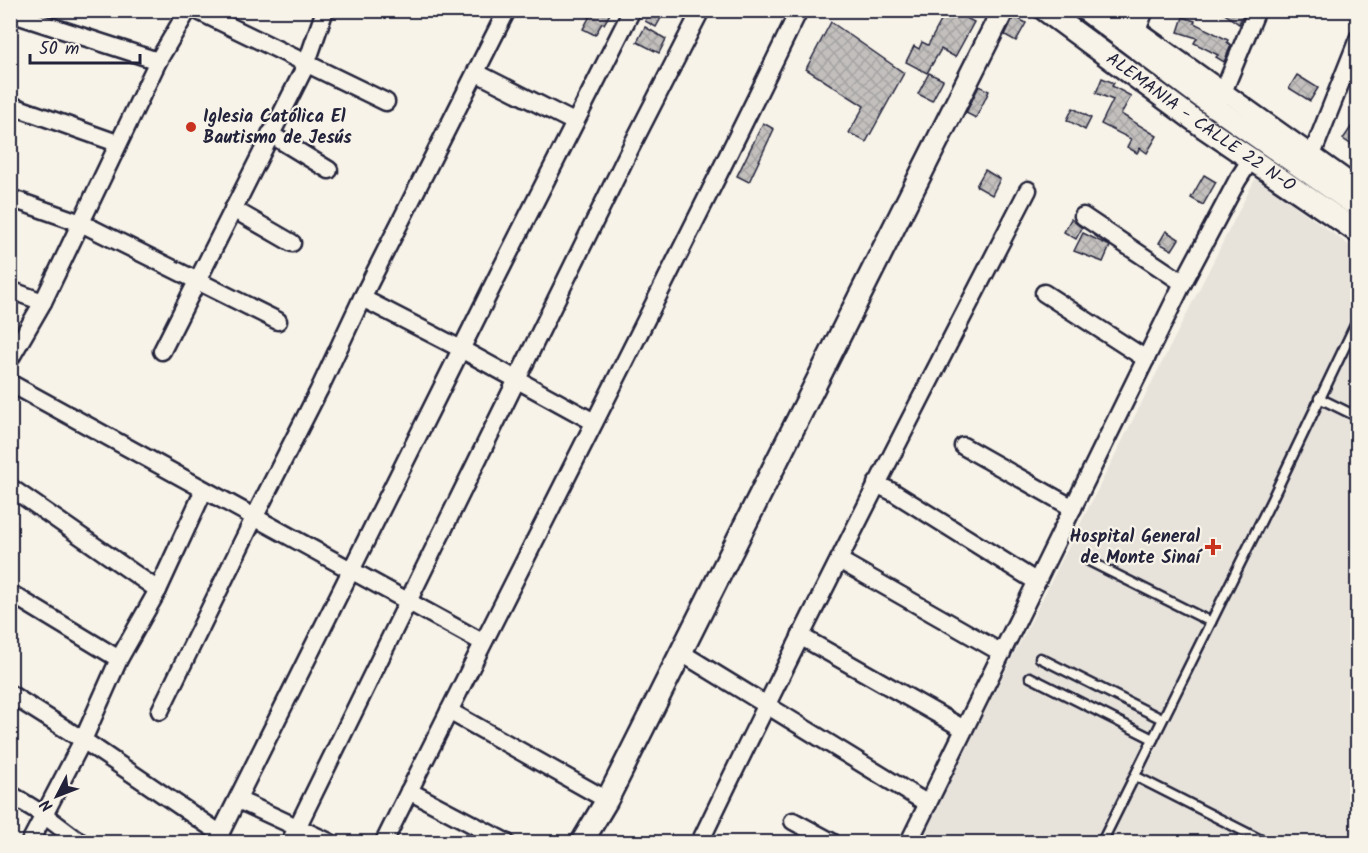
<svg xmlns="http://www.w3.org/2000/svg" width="1368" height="853" font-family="Kalam,sans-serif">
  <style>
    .built { fill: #e7e3db }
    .building { fill: url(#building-cross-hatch); stroke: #22223b; stroke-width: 1.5 }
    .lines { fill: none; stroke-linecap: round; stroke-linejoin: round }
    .service-casing { stroke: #22223b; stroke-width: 13 }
    .minor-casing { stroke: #22223b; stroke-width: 21 }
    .tertiary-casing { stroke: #22223b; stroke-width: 26 }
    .service { stroke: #f7f3e8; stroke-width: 8 }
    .minor { stroke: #f7f3e8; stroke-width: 16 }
    .tertiary { stroke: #f7f3e8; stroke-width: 21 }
    .poi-dot { fill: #c8321e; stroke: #f7f3e8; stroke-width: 2 }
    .labels { text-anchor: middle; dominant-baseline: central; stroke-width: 4.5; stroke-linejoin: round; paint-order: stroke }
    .poi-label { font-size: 18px; font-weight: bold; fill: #22223b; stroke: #f7f3e8; text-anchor: start }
    .street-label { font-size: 18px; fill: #22223b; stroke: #f7f3e8 }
  </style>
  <defs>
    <pattern id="building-cross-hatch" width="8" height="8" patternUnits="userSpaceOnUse" patternTransform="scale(1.5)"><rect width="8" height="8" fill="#c2bfbd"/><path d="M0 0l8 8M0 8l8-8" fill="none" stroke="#a6a4a3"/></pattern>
  </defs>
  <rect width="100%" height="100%" fill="#f7f3e8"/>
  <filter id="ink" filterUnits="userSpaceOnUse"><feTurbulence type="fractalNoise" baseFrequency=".0167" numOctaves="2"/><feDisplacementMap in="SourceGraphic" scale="12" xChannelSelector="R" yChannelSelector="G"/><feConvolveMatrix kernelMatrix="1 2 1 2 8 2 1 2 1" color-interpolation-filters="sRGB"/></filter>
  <g filter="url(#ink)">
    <path class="built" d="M1256,177l101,74v591h-438z"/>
    <g class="building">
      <path d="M579,10h29l-1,3 3,1 -6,10 -2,-1 -7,12 -12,-6 7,-13z"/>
      <path d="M651,10l11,6 -6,11 -11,-6z"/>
      <path d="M947,10h5l22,12 -19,35 -14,-8 -14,24 -21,-11 8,-16 5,3 3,-7 6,3z"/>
      <path d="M1219,10h26l-6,14z"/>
      <path d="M1014,16l12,7 -10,18 -11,-6z"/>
      <path d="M1183,17l12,4 -1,2 34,17 -1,2 4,3 -7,17 -8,-5 2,-2 -24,-12 3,-5 -19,-6z"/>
      <path d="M831,22l73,51 -38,69 -17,-9 15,-27 -58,-37z"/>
      <path d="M645,27l21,12 -7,14 -22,-11z"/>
      <path d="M929,73l14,7 -11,21 -14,-7z"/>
      <path d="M1297,75l21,13 -8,13 -21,-13z"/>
      <path d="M1102,78l12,5 -2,3 19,10 -10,18 36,22 -10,17 -7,-5 -3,5 -10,-6 4,-8 -30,-15 12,-24 -17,-7z"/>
      <path d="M979,86l10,5 -13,27 -10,-5z"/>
      <path d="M1073,108l18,10 -6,12 -18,-10z"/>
      <path d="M1358,117v32l-15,-10z"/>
      <path d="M763,123l11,6 -25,53 -12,-6z"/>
      <path d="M985,170l15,9 -8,16 -16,-9z"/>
      <path d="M1204,175l12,7 -13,23 -12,-7z"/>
      <path d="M1071,219l11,9 -6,11 -12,-7z"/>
      <path d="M1166,231l13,8 -7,11 -13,-7z"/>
      <path d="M1083,233l27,13 -7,16 -29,-11z"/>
    </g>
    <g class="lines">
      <defs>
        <g id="service">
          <path d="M1319,398l39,19"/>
          <path d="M1089,561l122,61"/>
          <path d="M1040,658l122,61"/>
          <path d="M1030,677l123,62"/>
          <path d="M1135,776l130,66"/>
          <path d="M1102,842l170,-343 86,-180"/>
        </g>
        <g id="minor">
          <path d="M196,10l190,92"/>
          <path d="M1110,10l248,177"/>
          <path d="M10,13l148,48"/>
          <path d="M1134,38l11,-28"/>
          <path d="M477,73l97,49"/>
          <path d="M1219,102l38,-92"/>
          <path d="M10,105l107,38"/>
          <path d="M270,134l59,36"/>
          <path d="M1308,165l50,-126"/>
          <path d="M10,198l71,25 197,98"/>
          <path d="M233,209l59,34"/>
          <path d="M1083,216l100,67"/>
          <path d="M10,290l33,12"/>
          <path d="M1044,293l102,66"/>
          <path d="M362,298l99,51 133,73"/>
          <path d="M162,351l144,-286 19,-55"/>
          <path d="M10,359l33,-57 115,-241 30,-51"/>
          <path d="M10,383l472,259"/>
          <path d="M963,446l110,62"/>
          <path d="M876,484l17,8 144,90"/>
          <path d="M10,487l148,103"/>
          <path d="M839,560l163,93"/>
          <path d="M10,593l109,66"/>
          <path d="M800,636l164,93"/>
          <path d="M680,652l248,152"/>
          <path d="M10,694l73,46 138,94"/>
          <path d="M160,711l94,-193 65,-128 43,-92 145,-288"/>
          <path d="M449,711l158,89"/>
          <path d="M409,791l97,51"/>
          <path d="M10,794l34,21 36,27"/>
          <path d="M238,800l91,42"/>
          <path d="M793,821l39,21"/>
          <path d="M30,842l53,-102 36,-81 39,-69 46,-100"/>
          <path d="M216,842l283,-569 133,-263"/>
          <path d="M290,842l340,-693 71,-139"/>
          <path d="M384,842c137,-278 280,-552 415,-832"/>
          <path d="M700,842c105,-219 216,-436 328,-652"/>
          <path d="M909,842l274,-559 54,-102 14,-22"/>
        </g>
        <g id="tertiary">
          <path id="s1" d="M1045,10l160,118 153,104"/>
          <path d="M1086,10l130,98 142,99"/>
          <path d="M582,842l25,-42 396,-790"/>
        </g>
      </defs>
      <use href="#service" class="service-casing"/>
      <use href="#minor" class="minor-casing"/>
      <use href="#tertiary" class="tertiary-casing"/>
      <use href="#service" class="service"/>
      <use href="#minor" class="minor"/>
      <use href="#tertiary" class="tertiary"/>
    </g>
  </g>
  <g class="poi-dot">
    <circle cx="191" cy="127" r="6"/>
    <path d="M1210 538h6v6h6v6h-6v6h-6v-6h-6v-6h6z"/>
  </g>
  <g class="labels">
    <g class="poi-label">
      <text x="203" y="117">Iglesia Católica El<tspan x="203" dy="21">Bautismo de Jesús</tspan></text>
      <text x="1200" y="537" text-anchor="end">Hospital General<tspan x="1200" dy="21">de Monte Sinaí</tspan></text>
    </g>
    <g class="street-label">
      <text stroke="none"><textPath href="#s1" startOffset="192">ALEMANIA - CALLE 22 N-O</textPath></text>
    </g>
  </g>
  <rect width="1368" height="853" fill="none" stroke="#f7f3e8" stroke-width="36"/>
  <rect x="18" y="18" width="1332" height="817" fill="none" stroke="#22223b" stroke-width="2" filter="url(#ink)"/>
  <g transform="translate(57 796) rotate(228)" stroke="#f7f3e8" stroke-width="4.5" paint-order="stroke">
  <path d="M0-4.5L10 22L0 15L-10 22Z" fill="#22223b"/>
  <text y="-9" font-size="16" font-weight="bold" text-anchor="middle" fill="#22223b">N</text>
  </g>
  <path d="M30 54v9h110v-9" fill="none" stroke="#22223b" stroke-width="3"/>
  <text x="39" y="54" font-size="18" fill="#22223b" stroke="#f7f3e8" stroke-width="4.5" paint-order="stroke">50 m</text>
</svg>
